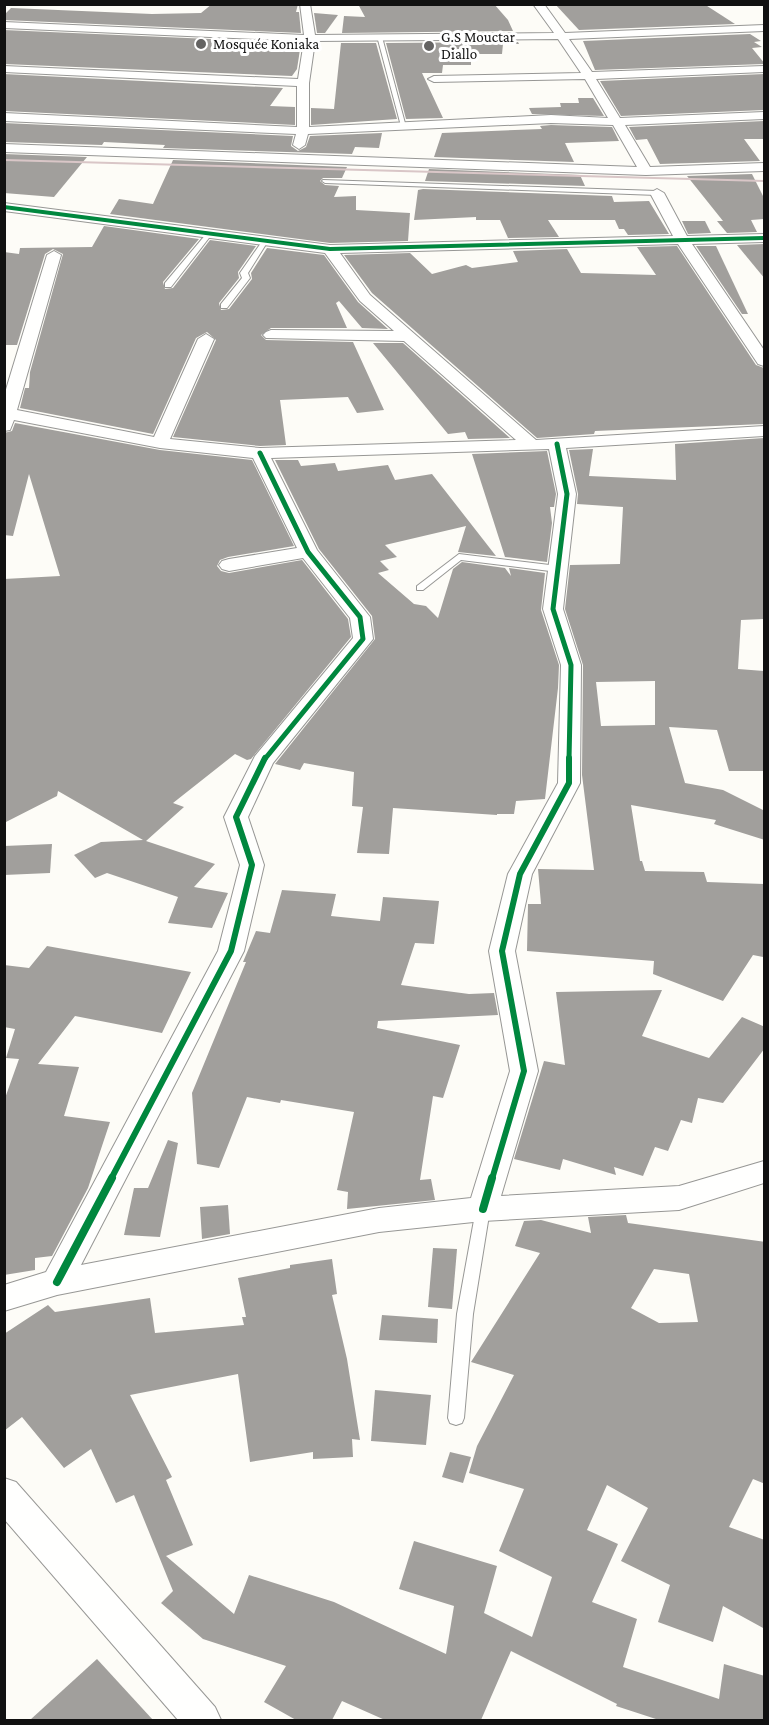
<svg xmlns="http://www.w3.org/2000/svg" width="769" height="1725" font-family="'Crimson Pro',serif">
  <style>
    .building { fill: #a19f9c; fill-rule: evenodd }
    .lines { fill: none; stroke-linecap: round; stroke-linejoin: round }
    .lane-casing { stroke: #979795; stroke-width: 2 }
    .street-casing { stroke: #979795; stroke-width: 2 }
    .lane { fill: #fffffe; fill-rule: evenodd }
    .street { fill: #fffffe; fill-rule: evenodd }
    .rail { stroke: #d9c6c7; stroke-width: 2 }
    .cycleway-far3-casing { stroke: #fff; stroke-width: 6 }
    .cycleway-far2-casing { stroke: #fff; stroke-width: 8 }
    .cycleway-far1-casing { stroke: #fff; stroke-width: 10 }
    .cycleway-casing { stroke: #fff; stroke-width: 12 }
    .cycleway-far3 { stroke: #00873e; stroke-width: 4 }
    .cycleway-far2 { stroke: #00873e; stroke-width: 5 }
    .cycleway-far1 { stroke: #00873e; stroke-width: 6 }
    .cycleway { stroke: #00873e; stroke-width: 8 }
    .poi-dot { fill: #646362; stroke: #fff; stroke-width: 2 }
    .labels { text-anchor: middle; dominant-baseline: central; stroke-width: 6; stroke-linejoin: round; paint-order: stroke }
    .far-poi-label { font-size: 15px; fill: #111; stroke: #fff; text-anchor: start }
  </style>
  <rect width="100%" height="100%" fill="#fdfcf7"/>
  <g class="building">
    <path d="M212,4h86l-2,8h3l2,21 -297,-13v-5l7,-7 141,6 49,-1z"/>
    <path d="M358,4h136l14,16 5,11 -171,2 2,-17 21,1z"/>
    <path d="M555,4h149l31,20 -156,6z"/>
    <path d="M314,13l24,2 -13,18h-8z"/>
    <path d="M4,30l297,13 -4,26 -5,7 -288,-12z"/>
    <path d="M750,34l11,7 -7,1 8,5 -10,1 13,16 -170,6 -12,-29z"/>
    <path d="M518,42l1,2h-16l-1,10h-31v11h-28l-1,8h-20l21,45 -37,1 -20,-76z"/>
    <path d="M341,43h35l21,76 -86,6v-17l23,1z"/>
    <path d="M4,74l279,14 -13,18 25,1v18l-291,-14z"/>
    <path d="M764,74l1,36 -144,6 -21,-35z"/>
    <path d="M578,98h15l11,18 -72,-2 -3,-6 32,-1 -1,-4h19z"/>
    <path d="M765,121v18h-21l16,22 -100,3 -13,-25 -11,1 -7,-13z"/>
    <path d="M4,123l289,13 -2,10 7,5 8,-4 4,-11 72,-3 -3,15 -24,-1 -3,7 -189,-6 2,-3 -61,-3 -2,3 -98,-3z"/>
    <path d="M551,125l61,2 7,14 -54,2 9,19 -140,-5 8,-24 100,-4 -2,-3z"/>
    <path d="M4,154l83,3 -33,40 -50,-4z"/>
    <path d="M173,160l174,7 -5,11h-19l-3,3 5,4 14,1 -5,11 22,-1v14l54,3 -2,28 -78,2 -220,-29 9,-15 34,5z"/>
    <path d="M429,169l151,6 5,11 -160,-5z"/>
    <path d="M752,174l13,26v19l-14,1 6,12 -30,1 -10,-12h6l-36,-45z"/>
    <path d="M423,189l189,7 2,6 35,-1 20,33 -41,1 -4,-6h-5l-4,-9h-67l11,17 -51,1 -8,-18h-24v-3l-62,3 4,-30z"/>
    <path d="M682,221h23l6,12 -23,1z"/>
    <path d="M104,226l95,13 -36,43 2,7 8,-1 37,-48 46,6 -18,26 1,6 -20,25 2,7 8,-1 23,-30 -1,-6 16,-25 57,7 34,47 30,27 -26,-1 -23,-27 -3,2 11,25h-76l-10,7 5,5 87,2 31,68 -27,3 -9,-16 -68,3 6,45 -26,1 -87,-9 43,-97 -9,-8 -11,6 -43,96 -133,-26 5,-20h4l1,-16 33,-118 -10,-5 -8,5 -28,91h-13v-93l15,2 1,-6 72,-1z"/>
    <path d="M764,244l1,1v34l-28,-34z"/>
    <path d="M677,246l79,119 8,3 1,56 -170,7 -1,3 -57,4 -165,-145 -28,-38 66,-2 22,21 34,-9 6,3 46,-6 -5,-11 54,-2 14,24 75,2 -19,-28z"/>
    <path d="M696,246h20l32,68h-6z"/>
    <path d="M373,343h30l107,95 -42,1 -3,-7 -17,2z"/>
    <path d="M15,423l145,27 92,10 42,86 -66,11 -8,3 -3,6 4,5 8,2 73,-13 46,59 3,18 -100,122 -4,1 -12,-6 -62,49 11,4 -38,34 69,23 -21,23 34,6 -16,35 -44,-5 10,-26 -71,-24 -12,5 -21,-23 27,-13 42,-2 -85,-49 -1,5 -53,27v-244l56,-3 -31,-102 -16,62 -9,-1v-102l8,-2z"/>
    <path d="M765,438v181l-24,1 -3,49 27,2v100h-36l-12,-41 -48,-3 16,56 38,7 42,21v29l-51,-16 2,-4 -85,-15 9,56h2l3,10 59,1 3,10 58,2 -2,73 -10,-2 -30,46 -70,-27 1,-13 -127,-10 1,-47h13l-3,-35 56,1 -12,-95 1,-110 -18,-56 5,-44 50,-1 3,-57 -46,-3 1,-10 -9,-44 24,-1 -4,27 87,4 -1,-36zM655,681v44l-54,1 -5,-44z"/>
    <path d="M547,451l9,43 -2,13h-4l2,16 -5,39 -42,-5 -33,-103z"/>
    <path d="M275,460h23l3,6 34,-3 3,8 50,-6 7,15 37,-6 64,82 -38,-4 8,-26 -81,19 12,12 -17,4 9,9 -11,3 36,31 12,2 12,12 15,-49 9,-7 43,6 6,8 -2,-8 36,5 -4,37 18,55 -1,23 -13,111 -29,2 -2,13h-17v1l-104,-7 -4,46 -32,-1 6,-46 -11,-1 2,-34 -50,-9 -4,7 -25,-6 100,-125 -3,-23 -53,-67z"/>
    <path d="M52,844l-2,29 -46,2v-29z"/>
    <path d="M282,890l54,4 -5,22 49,5 3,-24 56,4 -5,43 -19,-1 -14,42 68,9 25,-1 4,22 -120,6 -1,7 83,17 -17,53 -10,-2 -13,84 11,-1 4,21 -88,9 1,-17 -11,-2 17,-78 -73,-12 -1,3 -33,-6 -28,71 -22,-4 -5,-71 54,-131h-3l13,-31 14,2z"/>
    <path d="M47,946l144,26 -29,61 -87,-17 -37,48 41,3 -15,49 46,6 -22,66 -36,68 -17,2v12l-31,5v-174l15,-42 -13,-1 9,-29 -11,-2v-62l25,3z"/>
    <path d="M662,990l-20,46 67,22 33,-41 23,10v21l-42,55 -25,-5 -6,25 -11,-3 -13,31 -13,-4 -12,29 -29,-9 2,8 -53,-16 -3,11 -46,-11 30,-98 21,4 -9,-73z"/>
    <path d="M168,1140l10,3 -18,94 -36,-2 10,-47h14z"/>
    <path d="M228,1205l2,29 -28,5 -2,-32z"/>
    <path d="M626,1215l2,8 137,19v242l-12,-5 -24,48 36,13v89l-42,-23 -10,36 -55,-20 12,-37 -49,-24 27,-53 -41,-23 -20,45 31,14 -26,58 45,17 -14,48 96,32 5,-35 41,12v44h-106l-43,-14 1,-2 -106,-53 -30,69h-96l-43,-19 -10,19h-36l-32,-18 22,-36 -83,-27 -42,-36 12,-12 -39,-96 -18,8 -25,-54 -27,19 -42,-51 -18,14v-97l44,-29 7,7 95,-14 5,35 89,-8 -2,-8h4l-8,-39 52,-10v-3l42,-6 5,35 -5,1 15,64 13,81 -8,-1 1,18 -40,2v-7l-63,10 -12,-88 -108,21 42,82 -6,3 27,65 -27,11 68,58 15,-39 85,27 112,52 8,-48 -55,-17 15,-48 83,25 -13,47 48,24 20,-60 -53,-26 25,-62 -55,-16 8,-27 37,-71 -43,-13 69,-109 -25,-7 9,-25 17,-1 50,13 -3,-16zM654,1269l35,5 9,48 -39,1 -28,-15z"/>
    <path d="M433,1248l24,1 -5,60 -24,-2z"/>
    <path d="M382,1315l56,4 -1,24 -58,-3z"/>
    <path d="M375,1390l56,5 -5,50 -55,-4z"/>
    <path d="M450,1452l21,5 -8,26 -21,-6z"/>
    <path d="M97,1659l56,61h-123z"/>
  </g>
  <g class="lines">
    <defs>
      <g id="lane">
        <path d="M377,36l5,1 24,90 -5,-1z"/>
        <path d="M323,180l334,11 3,2 -3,2 -332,-12 -3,-2z"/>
        <path d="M207,233l5,1 -41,53h-6v-4z"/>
        <path d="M263,240l5,1 -20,32 2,5 -23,30h-6v-4l21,-26 -2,-5z"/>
        <path d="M459,554l99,12 5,3 -5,3 -97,-12 -38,30h-6v-4z"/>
        <path d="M483,1203l5,2 2,4 -17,105 -9,104 -2,5 -6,2 -6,-2 -2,-5 9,-104 19,-105 2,-4z"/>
      </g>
      <g id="street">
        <path d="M300,4h10l5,31 239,-2 -21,-29h11l21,29 199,-8v6l-195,8 23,33 172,-6v6l-168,7 24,39 144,-6v7l-139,6 25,42 114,-4v8l-118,4 -642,-23v-8l633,23 -24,-42 -62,-2 -243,11 -3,11 -6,4 -6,-4 3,-11 -292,-13v-8l293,14v-41l-293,-14v-6l294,13 6,-38 -300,-13v-6l300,13zM558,39l23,34 -147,3 -6,3 6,3 151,-3 23,39 -57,-3 -242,12v-44l6,-42z"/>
        <path d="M657,189l7,4 23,43 77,-2v8l-72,2 72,106v16l-6,-2 -80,-120 -338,9 30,42 166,145 228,-14v10l-198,12 10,46 -13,115 18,56 -1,118 -48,91 -17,77 23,120 -37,125 178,-10 85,-25v22l-85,27 -196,11 -104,11 -322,63 -53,16v-26l42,-13 172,-321 22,-86 -16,-48 31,-61 98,-118 -3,-20 -47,-60 -74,13 -7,-2 -3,-4 3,-4 7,-2 68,-11 -44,-90 -93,-10 -146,-28 -4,10 -6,1v-35l43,-141 7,-4 7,4 -44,155 137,27 44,-98 8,-5 8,5 -44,100 90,9 256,-8 -112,-99 -138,-3 -3,-3 3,-3 5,-2 123,1 -34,-30 -35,-48 -321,-42v-8l326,42 343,-9 -23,-43zM549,449l9,45 -15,115 18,56 -3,118 -50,91 -19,77 21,120 -39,127 -92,10 -298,57 163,-314 20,-86 -16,-48 25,-54 100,-124 -3,-22 -53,-67 -46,-92z"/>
        <path d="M4,1478l12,4 199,225 6,13h-43l-174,-201z"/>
      </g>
    </defs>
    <use href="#lane" class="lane-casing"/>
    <use href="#street" class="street-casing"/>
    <use href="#lane" class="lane"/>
    <use href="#street" class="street"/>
    <path class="rail" d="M4,160l760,21"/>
    <defs>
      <path id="cycleway-far3" d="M4,207l326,42 434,-11"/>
      <g id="cycleway-far2">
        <path d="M557,444l10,50 -14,115 18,56 -2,95"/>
        <path d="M260,453l48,99 52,65 3,22 -99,121"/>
      </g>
      <g id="cycleway-far1">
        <path d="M111,1179l120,-228 21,-86 -16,-48 29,-59"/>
        <path d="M492,1179l32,-108 -22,-120 18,-77 49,-91v-25"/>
      </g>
      <g id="cycleway">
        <path d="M483,1209l9,-31"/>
        <path d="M57,1282l55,-104"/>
      </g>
    </defs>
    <use href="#cycleway-far3" class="cycleway-far3-casing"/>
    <use href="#cycleway-far2" class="cycleway-far2-casing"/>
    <use href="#cycleway-far1" class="cycleway-far1-casing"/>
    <use href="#cycleway" class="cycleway-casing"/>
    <use href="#cycleway-far3" class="cycleway-far3"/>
    <use href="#cycleway-far2" class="cycleway-far2"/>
    <use href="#cycleway-far1" class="cycleway-far1"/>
    <use href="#cycleway" class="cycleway"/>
  </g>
  <g class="poi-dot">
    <circle cx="201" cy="44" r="6"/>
    <circle cx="429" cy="46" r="6"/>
  </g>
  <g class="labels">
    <g class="far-poi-label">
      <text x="441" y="37">G.S Mouctar<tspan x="441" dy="17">Diallo</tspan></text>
      <text x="213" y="44">Mosquée Koniaka</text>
    </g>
  </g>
  <rect width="769" height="1725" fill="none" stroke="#111111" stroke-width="12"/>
</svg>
